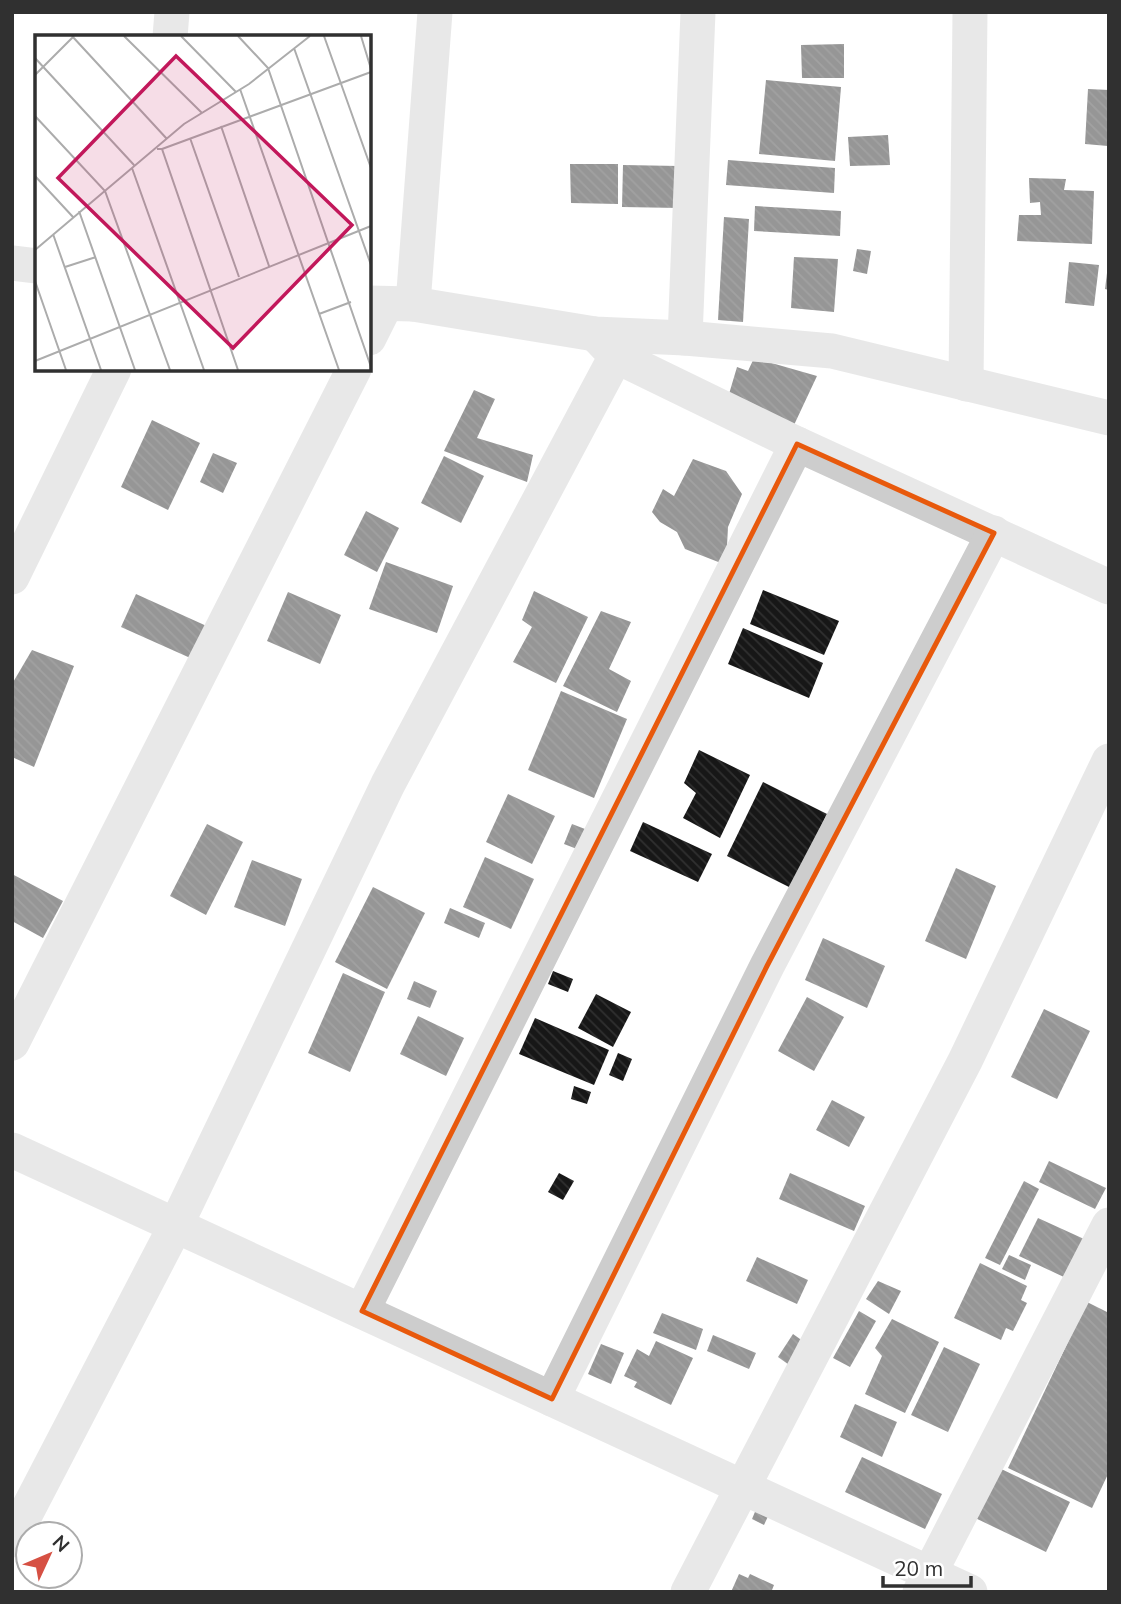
<svg xmlns="http://www.w3.org/2000/svg" width="1121" height="1604" font-family="Mulish,sans-serif">
  <style>
    .building { fill: url(#building-back-hatch) }
    .lines { fill: none; stroke-linecap: round; stroke-linejoin: round }
    .minor { stroke: #cdcdcd; stroke-width: 35 }
    .marked { fill: none; stroke: #e8590c; stroke-width: 5; stroke-linejoin: round }
    .inset-road { fill: none; stroke: #acacac; stroke-width: 2 }
    .view { fill: #c2185b; fill-opacity: 0.15; stroke: #c2185b; stroke-width: 3.5 }
    .inset-edge { fill: none; stroke: #303030; stroke-width: 3.5 }
  </style>
  <defs>
    <pattern id="building-back-hatch" width="6" height="6" patternUnits="userSpaceOnUse" patternTransform="scale(1.75)"><rect width="6" height="6" fill="#171717"/><path d="M-1 5l2 2M0 0l6 6M5-1l2 2" fill="none" stroke="#303030"/></pattern>
  </defs>
  <rect width="100%" height="100%" fill="#fff"/>
  <g class="building">
    <path d="M844,44v34h-42l-1,-33z"/>
    <path d="M766,80l75,7 -6,74 -76,-7z"/>
    <path d="M1088,89l21,1 -1,56 -23,-2z"/>
    <path d="M888,135l2,30 -40,1 -2,-29z"/>
    <path d="M728,160l107,8 -1,25 -108,-8z"/>
    <path d="M570,164h48v40l-47,-1z"/>
    <path d="M623,165l56,1v42l-57,-1z"/>
    <path d="M1029,178l37,1 -2,11 30,1 -2,53 -75,-3 2,-26h22l-1,-13 -10,1z"/>
    <path d="M755,206l86,5 -1,25 -86,-5z"/>
    <path d="M724,217l25,2 -6,103 -25,-2z"/>
    <path d="M857,249l14,2 -4,23 -14,-3z"/>
    <path d="M794,257l44,2 -4,53 -43,-4z"/>
    <path d="M1069,262l30,3 -5,41 -29,-3z"/>
    <path d="M1107,273h2v17l-4,-1z"/>
    <path d="M754,358l63,18 -23,49 -65,-31 8,-27 11,4z"/>
    <path d="M474,390l21,9 -18,39 56,17 -6,27 -83,-31z"/>
    <path d="M152,420l48,23 -32,67 -47,-23z"/>
    <path d="M213,453l24,10 -14,30 -23,-11z"/>
    <path d="M444,456l40,20 -23,47 -40,-20z"/>
    <path d="M693,459l33,12 16,23 -14,33 -2,38 -41,-16 -8,-17 -17,-10 -8,-10 11,-23 11,7z"/>
    <path d="M366,511l33,17 -22,44 -33,-17z"/>
    <path d="M386,562l67,24 -16,47 -68,-24z"/>
    <path d="M763,590l76,31 -15,34 -74,-31z"/>
    <path d="M534,591l54,26 -32,66 -43,-21 19,-35 -10,-7z"/>
    <path d="M288,592l53,23 -21,49 -53,-23z"/>
    <path d="M136,594l75,34 -14,33 -76,-34z"/>
    <path d="M601,611l30,11 -22,47 22,12 -14,31 -54,-26z"/>
    <path d="M743,628l80,35 -14,35 -81,-34z"/>
    <path d="M32,650l42,16 -40,101 -22,-10v-73z"/>
    <path d="M561,691l66,28 -33,79 -66,-28z"/>
    <path d="M699,750l51,25 -30,63 -37,-20 13,-25 -12,-10z"/>
    <path d="M763,782l64,32 -36,74 -64,-32z"/>
    <path d="M508,794l47,22 -23,48 -46,-22z"/>
    <path d="M643,822l69,32 -14,28 -68,-31z"/>
    <path d="M207,824l36,18 -37,73 -36,-19z"/>
    <path d="M572,824l13,5 -8,20 -13,-5z"/>
    <path d="M485,857l49,22 -23,50 -48,-22z"/>
    <path d="M252,860l50,19 -17,47 -51,-19z"/>
    <path d="M956,868l40,18 -30,73 -41,-18z"/>
    <path d="M12,874l51,27 -20,37 -31,-17z"/>
    <path d="M373,887l52,26 -38,76 -52,-27z"/>
    <path d="M450,908l35,15 -6,15 -35,-15z"/>
    <path d="M823,938l62,28 -18,42 -62,-28z"/>
    <path d="M553,971l20,8 -5,13 -20,-8z"/>
    <path d="M343,973l42,19 -35,80 -42,-19z"/>
    <path d="M414,981l23,10 -7,17 -23,-9z"/>
    <path d="M596,994l35,18 -18,35 -35,-19z"/>
    <path d="M807,997l37,20 -30,54 -36,-20z"/>
    <path d="M1044,1009l46,22 -33,68 -46,-22z"/>
    <path d="M418,1016l46,22 -18,38 -46,-22z"/>
    <path d="M535,1018l74,32 -15,35 -75,-31z"/>
    <path d="M618,1053l14,6 -9,22 -14,-6z"/>
    <path d="M574,1086l17,6 -4,12 -16,-5z"/>
    <path d="M832,1100l33,17 -16,30 -33,-17z"/>
    <path d="M1049,1161l57,27 -11,21 -56,-27z"/>
    <path d="M559,1173l15,8 -11,19 -15,-8z"/>
    <path d="M790,1173l75,33 -11,25 -75,-32z"/>
    <path d="M1024,1181l15,8 -39,76 -15,-7z"/>
    <path d="M1038,1218l46,21 -18,39 -47,-22z"/>
    <path d="M1009,1255l22,10 -6,15 -23,-11z"/>
    <path d="M757,1257l51,23 -11,24 -51,-23z"/>
    <path d="M980,1263l47,23 -6,14 6,3 -14,28 -7,-3 -5,12 -47,-22z"/>
    <path d="M878,1281l23,10 -12,23 -23,-15z"/>
    <path d="M1087,1302l22,11v159l-17,36 -84,-40z"/>
    <path d="M859,1311l17,10 -26,46 -17,-9z"/>
    <path d="M662,1313l41,16 -7,21 -43,-17z"/>
    <path d="M892,1319l47,23 -34,71 -40,-19 17,-38 -7,-8z"/>
    <path d="M793,1334l14,10 -15,23 -14,-10z"/>
    <path d="M713,1335l43,18 -7,16 -42,-18z"/>
    <path d="M656,1341l37,17 -22,47 -37,-18 3,-5 -13,-6 13,-27 12,7z"/>
    <path d="M601,1344l23,9 -13,31 -23,-10z"/>
    <path d="M944,1347l36,17 -32,68 -37,-17z"/>
    <path d="M855,1404l42,18 -15,35 -42,-20z"/>
    <path d="M862,1457l80,37 -17,35 -80,-37z"/>
    <path d="M995,1466l75,36 -24,50 -75,-36z"/>
    <path d="M757,1507l13,5 -6,13 -12,-6z"/>
    <path d="M739,1574l9,4 2,-4 24,11 -2,5 5,2h-46z"/>
  </g>
  <g class="lines">
    <g class="minor">
      <path d="M170,37l2,-25"/>
      <path d="M12,263l25,3"/>
      <path d="M369,303l44,1 182,30 90,4 147,13 277,67"/>
      <path d="M413,304l22,-292"/>
      <path d="M369,338l17,-34"/>
      <path d="M685,338l13,-326"/>
      <path d="M616,356l181,88 312,143"/>
      <path d="M966,384l4,-372"/>
      <path d="M12,577l102,-208"/>
      <path d="M12,1043l342,-674"/>
      <path d="M12,1150l958,442"/>
      <path d="M362,1311l435,-867"/>
      <path d="M552,1399l215,-433 227,-433"/>
      <path d="M12,1540l164,-315 212,-441 228,-428 -21,-22"/>
      <path d="M688,1592l277,-531 144,-300"/>
      <path d="M920,1592l189,-367"/>
    </g>
  </g>
  <path d="M0 0H1121V1604H0ZM797,444l197,89 -227,433 -215,433 -190,-88z" fill="#fff" fill-opacity=".55" fill-rule="evenodd"/>
  <path class="marked" d="M797,444l197,89 -227,433 -215,433 -190,-88z"/>
  <g transform="translate(35 35)">
    <rect width="336" height="336" fill="#fff"/>
    <path class="inset-road" d="M37,1l95,103M89,1l78,77M146,1l55,56M203,1l30,32 103,299M289,1l47,132M326,1l10,33M259,13l77,217M0,23l99,107M0,40l39,-39M205,54l99,281M0,81l70,75 65,179M186,91l48,140M155,103l49,139M122,114h5l76,221M127,114l209,-77M97,133l72,202M0,141l38,41M44,176l56,159M18,199l48,136M0,215l149,-126 65,-40 61,-48M30,232l31,-10M0,246l31,89M284,279l32,-12M0,326l336,-135"/>
    <path class="view" d="M141,21l176,169 -119,123 -175,-170z"/>
    <rect width="336" height="336" class="inset-edge"/>
  </g>
  <rect width="1121" height="1604" fill="none" stroke="#303030" stroke-width="28"/>
  <g transform="translate(49 1555) rotate(46)"><circle r="33" fill="#ffffff" stroke="#acacac" stroke-width="2"/>
  <path d="M0-5L12 26L0 18L-12 26Z" fill="#d65043"/>
  <text y="-10" font-size="19" font-weight="bold" text-anchor="middle" fill="#303030">N</text>
  </g>
  <path d="M883 1576v10h88v-10" fill="none" stroke="#303030" stroke-width="3.5"/>
  <text x="894" y="1576" font-size="21" fill="#303030" stroke="#ffffff" stroke-width="5" paint-order="stroke">20 m</text>
</svg>
